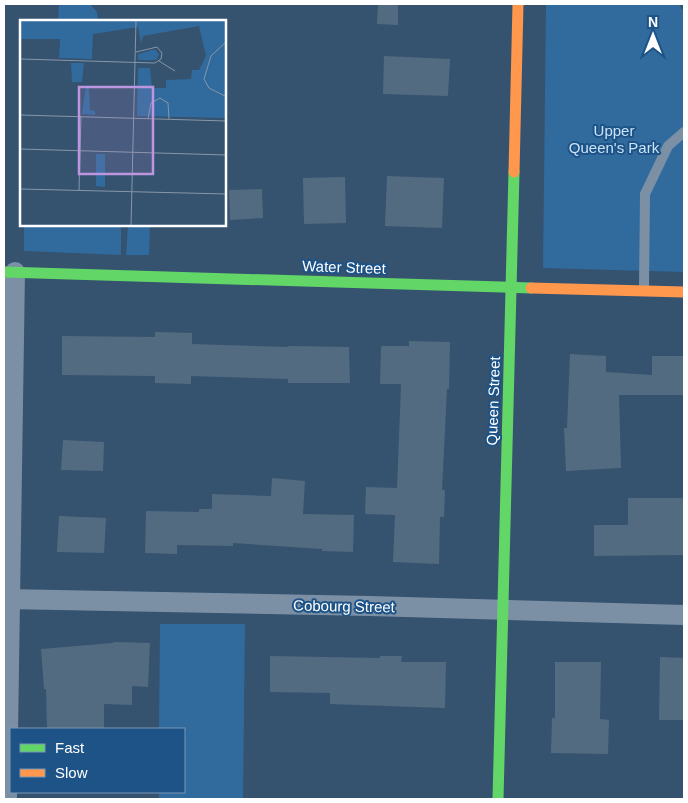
<svg xmlns="http://www.w3.org/2000/svg" width="688" height="803" font-family="Arial,sans-serif">
  <style>
    .green { fill: #316a9d }
    .building { fill: #536b81 }
    .lines { fill: none; stroke-linecap: round; stroke-linejoin: round }
    .lane { stroke: #7c90a5; stroke-width: 10 }
    .street { stroke: #7c90a5; stroke-width: 20 }
    .fast { stroke: #63d668; stroke-width: 11 }
    .slow { stroke: #ff974d; stroke-width: 11 }
    .labels { text-anchor: middle; dominant-baseline: central; stroke-width: 4; stroke-linejoin: round; paint-order: stroke }
    .park-label { font-size: 15px; fill: #cae3f8; stroke: #1d5387 }
    .street-label { font-size: 15px; fill: #fff; stroke: #1d5387 }
    .inset-road { fill: none; stroke: #8697a9; stroke-width: 1 }
    .view { fill: #bd96df; fill-opacity: 0.15; stroke: #bd96df; stroke-width: 2.5 }
    .inset-edge { fill: none; stroke: #fff; stroke-width: 2.5 }
  </style>
  <rect width="100%" height="100%" fill="#35526f"/>
  <g class="green">
    <path d="M59,4h31l7,8 1,9h-40z"/>
    <path d="M546,4h134l1,5 3,1v262l-141,-4z"/>
    <path d="M25,225h96v30l-97,-4v-23z"/>
    <path d="M128,225h22l-1,30h-23z"/>
    <path d="M160,624h85l-2,175h-84v-7h25v-63h-25z"/>
  </g>
  <g class="building">
    <path d="M378,4h20v21l-21,-1z"/>
    <path d="M384,56l66,3 -2,37 -65,-2z"/>
    <path d="M387,176l57,2 -2,50 -57,-2z"/>
    <path d="M345,177l1,46 -42,1 -1,-46z"/>
    <path d="M262,189l1,29 -33,2 -1,-30z"/>
    <path d="M155,332l37,1v11l96,3v-1l61,1 1,36h-62v-4l-97,-3v8l-36,-1v-7l-93,-1v-39l93,1z"/>
    <path d="M409,341l41,1 -1,47h-2l-5,101h3l-1,27h-4l-1,47 -46,-2 2,-47 -30,-1 1,-27 31,1 4,-104h-21l1,-38h28z"/>
    <path d="M570,354l36,2v16l46,3v-19h32v39h-65l2,73 -55,3 -2,-43h3z"/>
    <path d="M63,440l41,2 -1,29 -42,-1z"/>
    <path d="M272,478l33,3 -2,33 51,1 -1,37 -31,-1v-2l-89,-6v3l-56,-1v9l-32,-1 1,-42 53,1v-3h13v-15l59,2z"/>
    <path d="M628,498h56v57l-90,1v-31h34z"/>
    <path d="M59,516l47,2 -2,35 -47,-1z"/>
    <path d="M113,642l37,1 -2,44 -16,-1v19l-28,-1v25h-57l-1,-40h-2l-3,-40 72,-6z"/>
    <path d="M270,656l110,2v-2h22l-1,6h45l-1,46 -115,-4v-11l-60,-1z"/>
    <path d="M660,657l24,1v62h-25z"/>
    <path d="M555,662h46l-1,57 9,1 -1,34 -57,-1 1,-35h3z"/>
  </g>
  <g class="lines">
    <path class="lane" d="M644,290l1,-96 23,-48 16,-14"/>
    <g class="street">
      <path d="M4,599l366,7 314,9"/>
      <path d="M7,799l8,-527"/>
    </g>
    <g class="fast">
      <path d="M4,272l527,16"/>
      <path d="M498,799l16,-627"/>
    </g>
    <g class="slow">
      <path d="M514,172l4,-168"/>
      <path d="M531,288l153,4"/>
    </g>
  </g>
  <g class="labels">
    <g class="park-label">
      <text x="614" y="130">Upper<tspan x="614" dy="17">Queen's Park</tspan></text>
    </g>
    <g class="street-label">
      <text transform="translate(344 267) rotate(2)">Water Street</text>
      <text transform="translate(493 401) rotate(-88)">Queen Street</text>
      <text transform="translate(344 606) rotate(1)">Cobourg Street</text>
    </g>
  </g>
  <g transform="translate(20 20)">
    <rect width="206" height="206" fill="#35526f"/>
    <path d="M0,0h206v98l-89,-2 1,-48h12l2,20h14v-8l25,-1 1,-9h7l7,-14 -7,-30 -56,10 -2,7 -3,-16 -45,7 -1,25 -33,-1 1,-19h-40zM132,30h4l3,5 -3,5h-18v-6zM51,43h13l-2,19h-10zM66,65l3,4 1,21 5,1v4l-13,-1zM76,134h9v33l-9,-1z" fill="#316a9d"/>
    <path class="inset-road" d="M207,21l-16,15 -7,23 5,9 18,9M0,39l135,4 6,-4 1,-6 -5,-6 -21,5M139,41l16,10M0,95l207,6M128,99l3,-16 9,-5 8,5 1,16M0,129l207,6M0,169l207,5M59,170l2,-74M111,206l5,-206"/>
    <path class="view" d="M59,67h74v87h-74z"/>
    <rect width="206" height="206" class="inset-edge"/>
  </g>
  <rect width="688" height="803" fill="none" stroke="#ffffff" stroke-width="10"/>
  <rect x="10" y="728" width="175" height="65" fill="#1d5387" stroke="#7798b7"/>
  <rect x="20" y="744" width="25" height="8" fill="#63d668" stroke="#7798b7"/>
  <text x="55" y="753" font-size="15" fill="#ffffff">Fast</text>
  <rect x="20" y="769" width="25" height="8" fill="#ff974d" stroke="#7798b7"/>
  <text x="55" y="778" font-size="15" fill="#ffffff">Slow</text>
  <g transform="translate(653 35)" stroke="#1d5387" stroke-width="4" paint-order="stroke">
  <path d="M0-4L9 19L0 12L-9 19Z" fill="#ffffff"/>
  <text y="-8" font-size="14" font-weight="bold" text-anchor="middle" fill="#ffffff">N</text>
  </g>
</svg>
